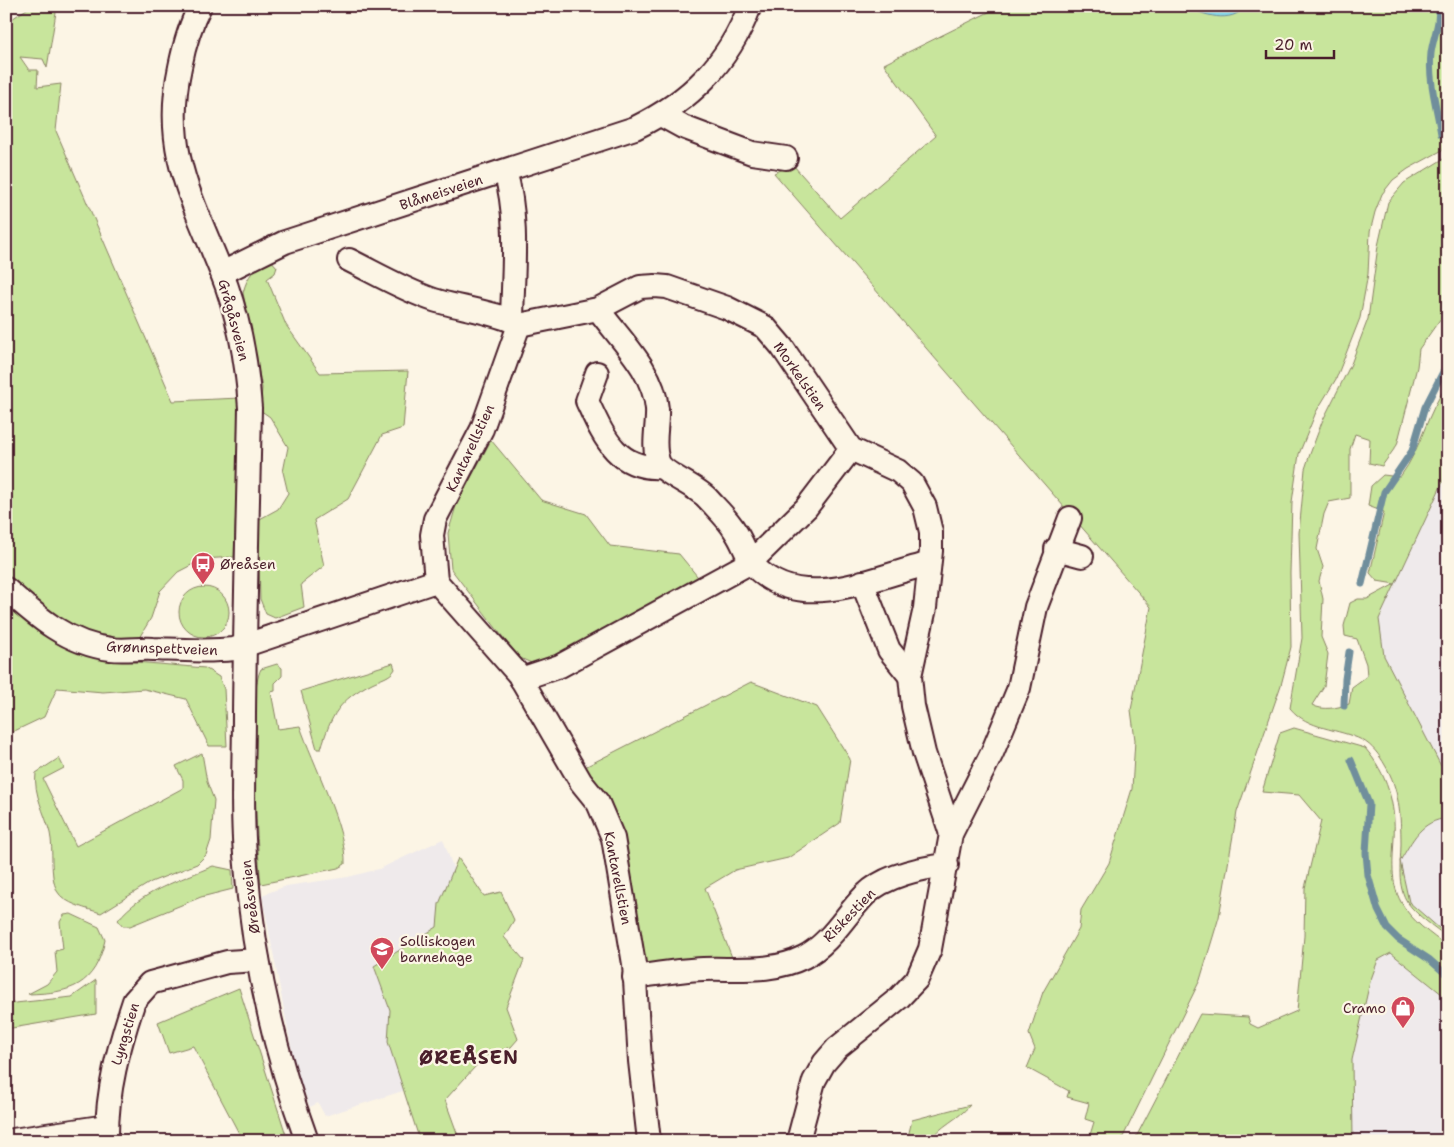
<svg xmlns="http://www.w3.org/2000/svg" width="1454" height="1147" font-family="'Shantell Sans',sans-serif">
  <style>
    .built { fill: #efeaeb }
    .green { fill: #c8e59c; stroke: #898264 }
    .water { fill: #89d8e7; stroke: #708e9c }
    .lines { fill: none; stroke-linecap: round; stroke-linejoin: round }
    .stream { stroke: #708e9c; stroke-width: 7 }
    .minor-casing { stroke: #4a1f2b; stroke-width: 26 }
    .minor { stroke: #fcf5e5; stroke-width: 22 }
    .labels { text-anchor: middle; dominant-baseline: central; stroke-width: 4.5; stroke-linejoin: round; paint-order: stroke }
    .street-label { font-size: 14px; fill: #4a1f2b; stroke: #fcf5e5 }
    .poi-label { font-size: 14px; fill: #4a1f2b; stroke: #fcf5e5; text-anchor: start }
    .district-label { font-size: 19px; font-weight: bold; letter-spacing: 1px; fill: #4a1f2b; stroke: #fcf5e5 }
  </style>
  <rect width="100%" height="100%" fill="#fcf5e5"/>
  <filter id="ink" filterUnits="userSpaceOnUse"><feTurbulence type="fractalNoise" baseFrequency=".02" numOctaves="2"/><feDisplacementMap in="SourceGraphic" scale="10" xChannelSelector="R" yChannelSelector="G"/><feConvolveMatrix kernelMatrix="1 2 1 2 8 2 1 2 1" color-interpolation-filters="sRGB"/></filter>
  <g filter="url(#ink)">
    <g class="built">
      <path d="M1448,471v298l-7,-3 -57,-110 -5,-37z"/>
      <path d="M1448,782v154l-39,-34 -9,-41z"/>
      <path d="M443,839l54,154 -79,93 -93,30 -7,-13 -8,4 -8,-21 -9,-30 -31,-161 24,-9 62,-9 31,-8z"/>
      <path d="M1391,953l57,46v142h-95l-1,-81 18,-78 8,-22z"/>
    </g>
    <g class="green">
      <path d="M31,6h26l-10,62 -4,-9 -23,-2 9,13h9l-1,17 24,-3 -5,47 117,270 67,-3 -6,159 -31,2 -25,13 -18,19 -9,27 -12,20 -10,3 -31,-4 -32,-11 -25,-20 -35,-32v-551z"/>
      <path d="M991,6h457v141l-40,22 -15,11 -11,14 -7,18 -5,20 -2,42 -8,44 -24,61 -20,33 -17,42 -7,48 -2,71 1,74 -10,38 -44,127 -18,105 -19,63 -79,161h-35l2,-7 2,1 4,-13 -9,-3 4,-16 -22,-6 2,-6 -42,-23 8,-19 -6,-15 14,-42 36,-63 2,-19 28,-47 23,-74 3,-49 -4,-30 20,-103 -377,-434 19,-8 47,53 96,-82 -52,-72 109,-54z"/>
      <path d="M1448,156v152l-29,41 -2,18 -20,78 -15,21 -13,-3 1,-24 -15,-5 -5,15v49l-21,4 -5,12 -7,35 6,18 -4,14 4,18 -2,38 7,17 -4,32 -12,19c10,6 26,3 37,-1l3,-17 15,-11 -1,-12 -9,-25 -12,-3 -1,-10 6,-23 8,-4h9l28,-15 -18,-3 -7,-8 14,-61 -16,-6 3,-20 12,-11 17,2c23,-31 25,-62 48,-93v87l-69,148 5,37 57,110 7,3v49c-28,3 -35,22 -48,43l9,41 39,34v2c-13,-11 -30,-21 -40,-35 -12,-17 -7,-42 -7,-60 0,-27 -2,-55 -16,-78 -5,-9 -13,-20 -23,-25 -24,-12 -54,-10 -72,-32l12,-70 -3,-105 6,-64 5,-15 12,-32 29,-58 17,-45 10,-73 10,-44 16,-19z"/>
      <path d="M270,259l7,8 -2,6 -8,6 19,46 34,48 88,-2 -5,57 -21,7 -34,64 -34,21 10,46 -23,18 3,23 -29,11 -9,-4 -6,-15 -2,-79 20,-11 10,-16 -5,-21 5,-25 -18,-30 -10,-7 2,-22 -19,-95c4,-17 12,-27 27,-34z"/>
      <path d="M491,440l50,60 45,14 24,32 69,8 23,28 -164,84 -20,-9 -67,-88 -3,-36 8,-27z"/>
      <circle cx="204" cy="612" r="25"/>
      <path d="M6,601l23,23 32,22 51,14 93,8 14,9 5,12 3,57h-18l-23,-47 -42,-10 -41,3 -46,-4 -13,29 -38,18z"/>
      <path d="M393,663l2,6c-4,8 -15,10 -23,14 -33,17 -41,32 -51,66h-4l-16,-58z"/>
      <path d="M277,664l5,4v8l-7,7v8l-4,1 7,37 22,-3c12,35 47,104 45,138l-7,4 -77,16c-4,-36 -14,-191 0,-215z"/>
      <path d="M751,682l66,25 33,52 -10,64 -52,35 -53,12 -30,18 28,72 -79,6 -11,-5 -62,-192z"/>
      <path d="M1294,728l71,20c22,26 31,56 29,90 -1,21 -4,44 7,64 10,19 30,32 47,45v52l-57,-46 -13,7 -8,22 -18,78 1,81h-219l66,-127 48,3 2,7 8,4 39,-17 7,-75 1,-48 16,-67 -22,-26 -37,-3 18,-59z"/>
      <path d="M202,753l5,29 7,18 -3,40 -5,15 -9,9 -46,18 -50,31c-13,-4 -37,-9 -44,-22 -8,-17 -3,-40 -7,-58 -5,-20 -17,-39 -14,-60l23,-15 5,10 -21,11 33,67 107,-58v-8l-7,-14z"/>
      <path d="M458,858l26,38 17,-4 13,28 -10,17 20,23 -18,47 12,32 -7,8 -26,9 -40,44 15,41h-40l-32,-99 2,-32 -16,-44 63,-39 2,-23z"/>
      <path d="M213,866l19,4 1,19 -32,8 -71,29h-7l-5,-6c23,-29 63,-40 95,-54z"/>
      <path d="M71,914l28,13 6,13c-10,46 -34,53 -77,54l19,-10 10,-12 -2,-21 8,-2 -3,-27 4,-7z"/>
      <path d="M96,980v34l-90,15v-25l66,-7z"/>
      <path d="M239,988l49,153h-45l-50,-95 -24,7 -11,-31z"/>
      <path d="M970,1105c-11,14 -31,21 -40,36h-23l5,-21z"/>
    </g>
    <path class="water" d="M1185,6h61c-15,19 -43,9 -61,0z"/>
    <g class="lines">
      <g class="stream">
        <path d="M1438,6c3,16 -5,31 -7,47 -3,27 6,55 10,81"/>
        <path d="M1362,584l22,-92 28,-41 13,-44 23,-45"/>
        <path d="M1344,706l1,-27 4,-27"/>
        <path d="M1351,760l18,44 -3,49 2,22 10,35 9,18 11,11 32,21 18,16"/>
      </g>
      <defs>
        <g id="minor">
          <path d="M200,6c-10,19 -16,41 -20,61 -18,83 12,131 41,204 18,45 26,90 29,137 -2,102 -5,204 -6,306 0,47 -3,93 1,140 7,99 28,194 62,287"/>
          <path d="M661,115l22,12 69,26 34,5"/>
          <path d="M505,171c14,47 8,100 7,148"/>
          <path d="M349,260c28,14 55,30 85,40 21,7 71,14 85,25l-37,104 -47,90 -3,16 4,46 83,94 62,107 17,21 15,35 21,126 6,97 9,80"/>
          <path d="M222,273l63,-31 350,-114c55,-27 93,-64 115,-122"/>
          <path d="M598,309c21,30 56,61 59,100 1,17 -5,35 1,52 4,13 38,24 50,38 9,10 20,20 27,32 8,11 12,27 20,36 47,48 120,9 173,-3"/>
          <path d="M519,325l79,-16 42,-22 15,-1 12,1 60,21 38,19 17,20 69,102 47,22 14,12 13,24 6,25v19l-6,57 -15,68 3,30 11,47 27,81"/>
          <path d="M597,373l-10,28c16,34 29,69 74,66"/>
          <path d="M1056,549l26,7"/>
          <path d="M862,582l27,68 21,26"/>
          <path d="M6,589c31,28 62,55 105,60 14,2 28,-1 42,0 28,1 54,3 81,0l202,-68"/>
          <path d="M521,679l39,-13 191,-104 55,-54 45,-59"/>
          <path d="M634,977c23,-3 46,-7 69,-8 35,-1 69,4 101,-12 27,-14 41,-42 61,-62 19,-19 56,-27 82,-30"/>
          <path d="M6,1141l101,-15"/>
          <path d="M107,1141c-1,-49 12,-95 27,-140l16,-18 77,-21 31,-2"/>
          <path d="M798,1141l16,-60 10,-18 13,-15 62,-50 18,-19 13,-30 21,-115 41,-81 27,-65 17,-81 34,-89"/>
        </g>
      </defs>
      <use href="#minor" class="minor-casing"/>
      <use href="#minor" class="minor"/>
    </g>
  </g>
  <defs>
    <symbol id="bus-pin" viewBox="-11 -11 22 30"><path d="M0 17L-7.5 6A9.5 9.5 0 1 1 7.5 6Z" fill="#d1495b" stroke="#fcf5e5"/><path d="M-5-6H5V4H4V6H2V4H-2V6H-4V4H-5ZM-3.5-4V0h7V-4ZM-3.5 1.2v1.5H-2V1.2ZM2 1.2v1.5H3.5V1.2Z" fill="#fff"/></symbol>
    <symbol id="school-pin" viewBox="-11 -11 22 30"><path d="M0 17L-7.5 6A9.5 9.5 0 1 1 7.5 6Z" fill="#d1495b" stroke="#fcf5e5"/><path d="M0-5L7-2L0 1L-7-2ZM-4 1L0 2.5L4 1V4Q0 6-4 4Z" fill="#fff"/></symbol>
    <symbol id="shop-pin" viewBox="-11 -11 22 30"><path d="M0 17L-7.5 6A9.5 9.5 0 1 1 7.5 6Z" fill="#d1495b" stroke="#fcf5e5"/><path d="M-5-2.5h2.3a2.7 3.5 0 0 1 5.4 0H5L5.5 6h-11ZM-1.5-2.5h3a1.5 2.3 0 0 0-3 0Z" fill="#fff"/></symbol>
  </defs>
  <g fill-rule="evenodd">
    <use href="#bus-pin" x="189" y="550" width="28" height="38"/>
    <use href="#school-pin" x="368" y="935" width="28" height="38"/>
    <use href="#shop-pin" x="1389" y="994" width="28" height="38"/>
  </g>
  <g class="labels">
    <g class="street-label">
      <text transform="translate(441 192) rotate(-18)">Blåmeisveien</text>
      <text transform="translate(234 320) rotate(75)">Grågåsveien</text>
      <text transform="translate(800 376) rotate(55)">Morkelstien</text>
      <text transform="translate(470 448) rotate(-65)">Kantarellstien</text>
      <text transform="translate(162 648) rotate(2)">Grønnspettveien</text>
      <text transform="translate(618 878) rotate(79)">Kantarellstien</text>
      <text transform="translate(250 897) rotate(-97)">Øreåsveien</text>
      <text transform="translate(849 915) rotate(-46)">Riskestien</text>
      <text transform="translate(125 1034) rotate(-73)">Lyngstien</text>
    </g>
    <g class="poi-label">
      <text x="220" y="564">Øreåsen</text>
      <text x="400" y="941">Solliskogen<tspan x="400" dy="16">barnehage</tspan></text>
      <text x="1386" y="1008" text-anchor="end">Cramo</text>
    </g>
    <g class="district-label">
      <text x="469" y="1057">ØREÅSEN</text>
    </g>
  </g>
  <rect width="1454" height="1147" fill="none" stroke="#fcf5e5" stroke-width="25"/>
  <rect x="12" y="12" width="1429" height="1122" fill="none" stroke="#4a1f2b" stroke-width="2" filter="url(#ink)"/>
  <path d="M1266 50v8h68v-8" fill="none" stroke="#4a1f2b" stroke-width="2.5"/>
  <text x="1274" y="50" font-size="15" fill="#4a1f2b" stroke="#fcf5e5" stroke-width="4" paint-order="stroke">20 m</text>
</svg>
